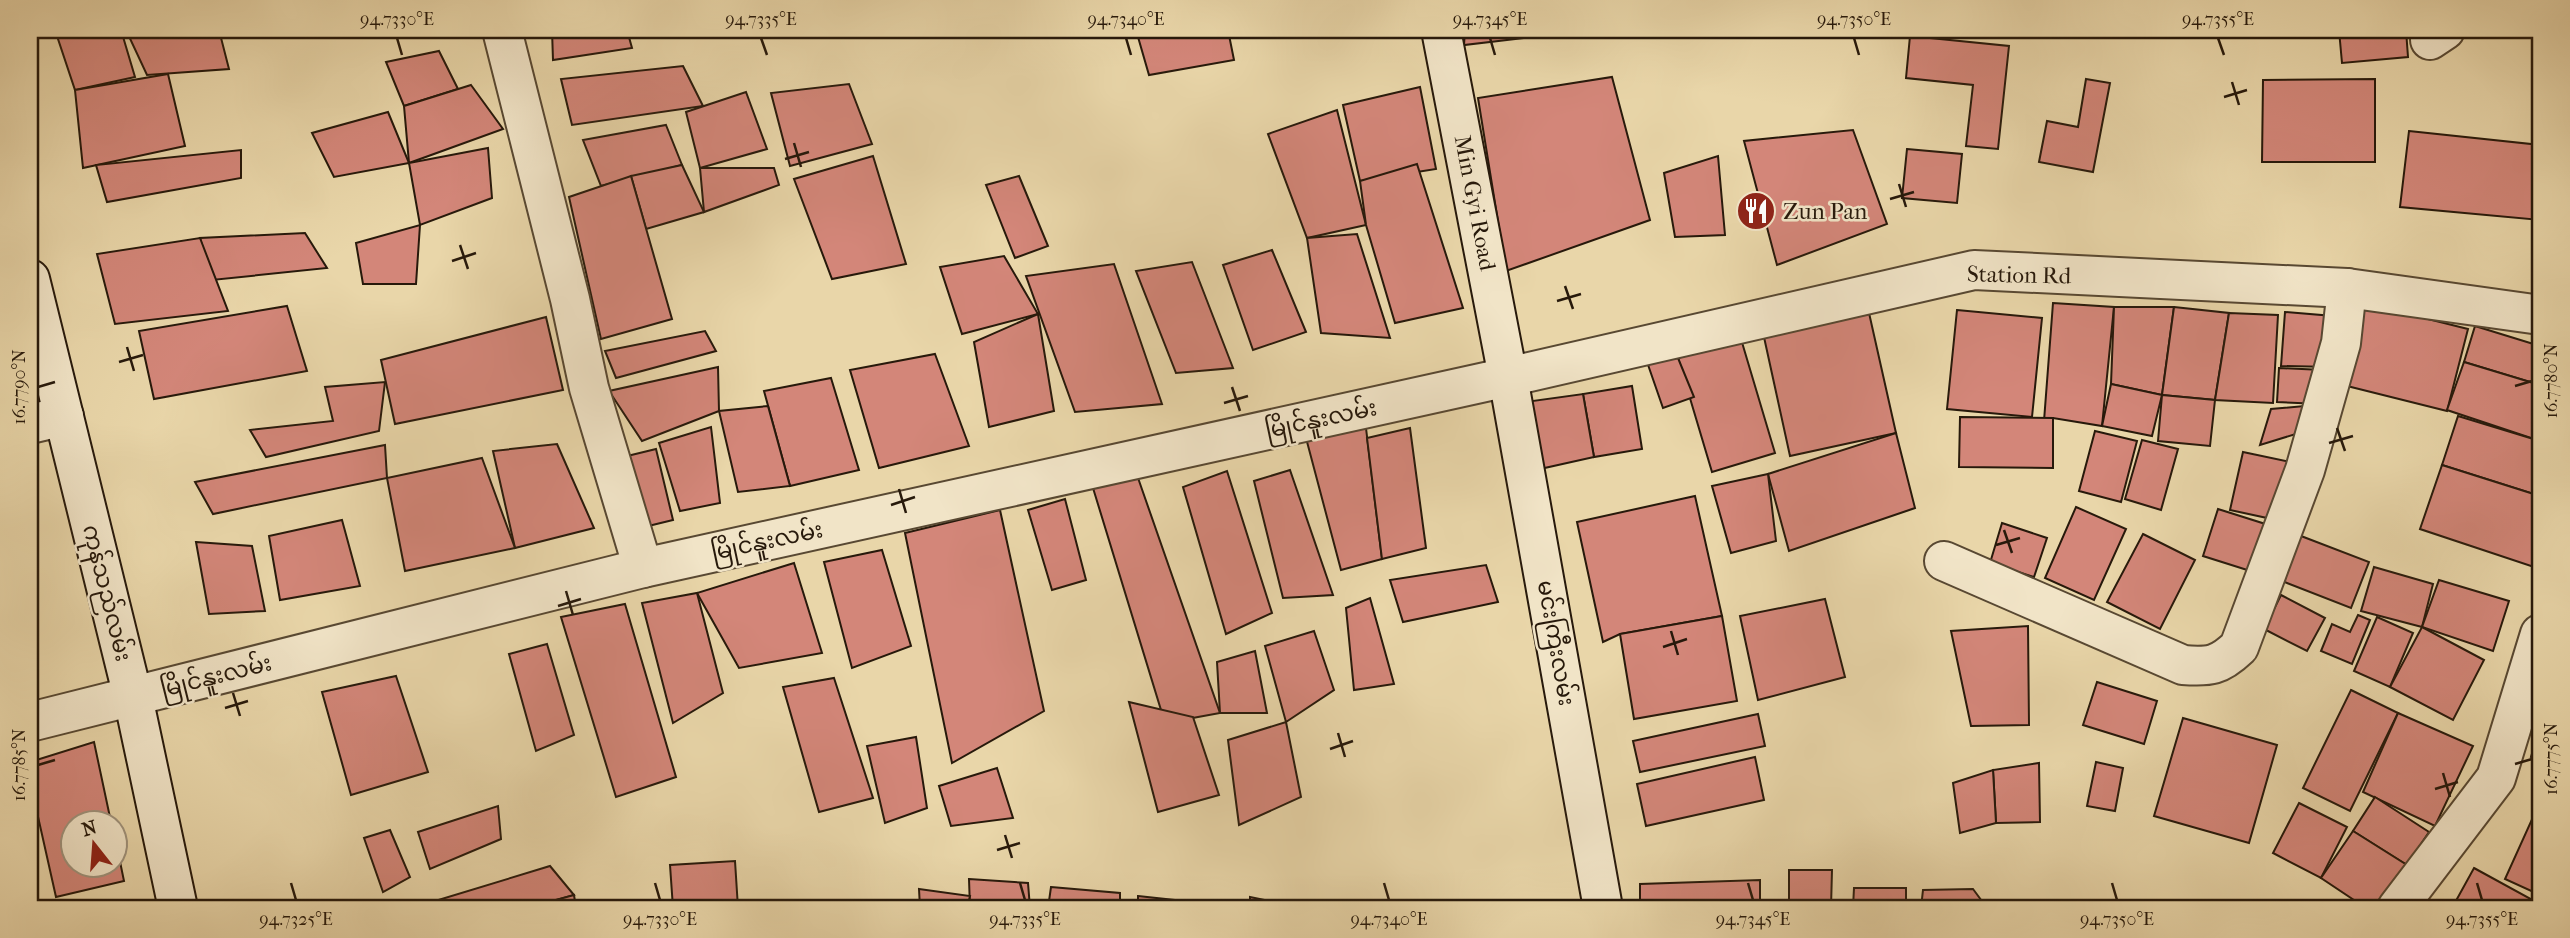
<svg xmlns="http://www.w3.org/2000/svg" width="2570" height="938" font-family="'IM FELL French Canon','Noto Sans Myanmar',serif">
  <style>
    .building { fill: #d38679; stroke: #27190b; stroke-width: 2 }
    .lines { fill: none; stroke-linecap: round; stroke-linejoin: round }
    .street-casing { stroke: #584832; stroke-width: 42 }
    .secondary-casing { stroke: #27190b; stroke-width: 42 }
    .street { stroke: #f1e4c7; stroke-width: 38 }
    .secondary { stroke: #f1e4c7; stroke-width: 38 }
    .ticks { fill: none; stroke: #27190b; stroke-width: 2.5 }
    .labels { text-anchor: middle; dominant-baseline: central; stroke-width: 5; stroke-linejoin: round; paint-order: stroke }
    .street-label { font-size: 23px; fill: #27190b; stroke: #f1e4c7 }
    .poi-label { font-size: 23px; fill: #27190b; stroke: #f1e4c7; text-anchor: start }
    .neatline { fill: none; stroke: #27190b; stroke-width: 2.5 }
    .ticks-label { font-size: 18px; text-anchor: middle; fill: #27190b }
  </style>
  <rect width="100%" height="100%" fill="#e9d6a9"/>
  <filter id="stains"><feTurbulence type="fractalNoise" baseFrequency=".00286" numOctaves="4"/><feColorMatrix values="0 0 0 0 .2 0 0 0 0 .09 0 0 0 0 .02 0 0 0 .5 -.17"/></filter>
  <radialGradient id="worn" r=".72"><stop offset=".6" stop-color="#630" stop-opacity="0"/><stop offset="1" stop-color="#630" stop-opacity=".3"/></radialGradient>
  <g class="building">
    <path d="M55,30h66l14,47 -60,13z"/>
    <path d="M126,30h93l10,39 -82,6z"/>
    <path d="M552,30h75l5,18 -79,12z"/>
    <path d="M1136,30h92l6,30 -85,15z"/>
    <path d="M1465,30h129l-130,15z"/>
    <path d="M2339,30h67l2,27 -66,6z"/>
    <path d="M1910,36l99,10 -11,103 -32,-3 7,-61 -67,-7z"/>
    <path d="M439,51l19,38 -54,17 -18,-44z"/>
    <path d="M683,66l20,40 -131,19 -11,-46z"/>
    <path d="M168,74l17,72 -102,22 -8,-78z"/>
    <path d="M1612,77l38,143 -144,51 -28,-173z"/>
    <path d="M2086,79l24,4 -17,89 -54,-10 8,-41 31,6z"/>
    <path d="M2375,79v83h-113l1,-82z"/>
    <path d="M849,84l23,60 -82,22 -19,-73z"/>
    <path d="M471,85l32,44 -94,34 -5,-57z"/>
    <path d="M1420,87l16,82 -76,12 -17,-76z"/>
    <path d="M746,92l21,57 -67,19 -14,-56z"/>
    <path d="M1337,110l29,115 -59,13 -39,-104z"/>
    <path d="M388,112l21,51 -75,14 -22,-44z"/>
    <path d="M666,125l16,40 -81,21 -18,-46z"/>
    <path d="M1853,130l34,94 -110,41 -33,-124z"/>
    <path d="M2409,131l131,14v75l-140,-13z"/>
    <path d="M488,148l4,50 -72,27 -11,-62z"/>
    <path d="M1907,149l55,5 -5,49 -55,-5z"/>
    <path d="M241,150v28l-134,24 -11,-37z"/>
    <path d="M873,156l33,108 -74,15 -38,-100z"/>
    <path d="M1718,156l7,79 -50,2 -11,-64z"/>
    <path d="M1417,164l46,144 -68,15 -29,-98 -6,-44z"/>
    <path d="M682,165l22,47 -58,17 -15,-53z"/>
    <path d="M700,168h74l5,17 -75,27z"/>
    <path d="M631,176l41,143 -71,20 -32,-142z"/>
    <path d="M1019,176l29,70 -33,12 -29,-73z"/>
    <path d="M420,225l-4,59h-53l-7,-41z"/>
    <path d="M305,233l22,35 -115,12 -12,-42z"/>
    <path d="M1357,234l33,104 -69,-5 -14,-95z"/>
    <path d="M200,238l28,73 -113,13 -18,-70z"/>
    <path d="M1272,250l34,82 -53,18 -30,-85z"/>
    <path d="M1004,256l34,58 -76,20 -22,-67z"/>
    <path d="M1192,262l41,106 -57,5 -40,-102z"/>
    <path d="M1114,264l48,140 -87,8 -49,-136z"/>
    <path d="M2360,302l108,27 -21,82 -108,-27z"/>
    <path d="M2053,303l61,4 -12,119 -49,-8 -9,3z"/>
    <path d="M1867,304l29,129 -106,23 -28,-128z"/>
    <path d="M287,306l20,65 -153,28 -15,-68z"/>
    <path d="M2114,307h60l-12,88 -51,-11z"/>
    <path d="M2174,307l55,6 -14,87 -53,-5z"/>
    <path d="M1957,310l85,8 -10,99 -85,-8z"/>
    <path d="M2285,312l48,4 -2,51 -50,-1z"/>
    <path d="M2229,313l49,2 -5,88 -58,-3z"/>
    <path d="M1038,314l16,97 -65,16 -15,-85z"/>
    <path d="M546,317l17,73 -168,34 -14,-64z"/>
    <path d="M2475,326l65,20v39l-76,-23z"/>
    <path d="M705,331l11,20 -100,27 -11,-27z"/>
    <path d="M1741,339l34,114 -63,19 -34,-114z"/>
    <path d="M935,354l34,92 -90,22 -29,-98z"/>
    <path d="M1678,358l16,39 -31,11 -17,-49z"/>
    <path d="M2464,362l76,23v56l-93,-31z"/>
    <path d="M718,367l1,44 -77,30 -33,-50z"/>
    <path d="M2279,368l44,2 -2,34 -44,-2z"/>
    <path d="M831,378l28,92 -69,16 -26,-95z"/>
    <path d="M385,382l-6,49 -113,26 -16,-27 83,-9 -8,-34z"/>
    <path d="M2111,384l51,11 -10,41 -50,-10z"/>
    <path d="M1632,386l10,63 -48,8 -11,-63z"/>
    <path d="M1583,394l11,63 -54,12 -15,-67z"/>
    <path d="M2162,395l53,5 -5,46 -52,-5z"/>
    <path d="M2315,405l-3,24 -52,16 11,-36z"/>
    <path d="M768,406l22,80 -52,6 -19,-81z"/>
    <path d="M2458,416l82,25v55l-98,-31z"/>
    <path d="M1960,417l93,1v50l-94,-1z"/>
    <path d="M1365,420l17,139 -41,11 -35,-132z"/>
    <path d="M711,427l9,76 -40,8 -21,-68z"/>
    <path d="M1410,428l16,120 -44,11 -15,-121z"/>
    <path d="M2095,431l42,10 -16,61 -42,-11z"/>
    <path d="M1896,433l19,75 -126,43 -21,-77z"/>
    <path d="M2142,440l36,9 -17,61 -36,-11z"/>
    <path d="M557,444l37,84 -79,20 -22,-97z"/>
    <path d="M385,445l2,33 -174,36 -18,-32z"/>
    <path d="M656,449l17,71 -37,9 -17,-71z"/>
    <path d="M2243,452l52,11 -14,58 -51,-11z"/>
    <path d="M482,458l33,90 -110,23 -18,-93z"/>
    <path d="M2442,465l98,31v50l-6,21 -114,-38z"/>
    <path d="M1290,470l43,125 -50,3 -29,-117z"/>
    <path d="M1227,471l45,142 -46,21 -43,-147z"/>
    <path d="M1768,474l8,67 -45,12 -19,-67z"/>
    <path d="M1137,475l83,238 -55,10 -72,-235z"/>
    <path d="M1695,496l27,120 -102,18 -17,8 -26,-120z"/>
    <path d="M1065,499l21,81 -34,10 -24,-80z"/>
    <path d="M2076,507l50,22 -32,71 -49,-22z"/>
    <path d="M2218,509l60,19 -15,47 -60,-19z"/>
    <path d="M1000,510l44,201 -92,52 -47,-230z"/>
    <path d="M342,520l18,66 -80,14 -11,-64z"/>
    <path d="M2002,523l45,15 -13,39 -44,-14z"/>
    <path d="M2143,534l52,26 -35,69 -53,-27z"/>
    <path d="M2301,536l68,26 -18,46 -69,-27z"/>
    <path d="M196,542l56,4 13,65 -56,3z"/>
    <path d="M882,550l29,96 -59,22 -28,-106z"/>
    <path d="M794,563l28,90 -83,15 -42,-75z"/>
    <path d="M1486,565l12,37 -95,20 -13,-42z"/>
    <path d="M2374,567l59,17 -11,43 -61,-16z"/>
    <path d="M2439,580l70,21 -16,50 -71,-24z"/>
    <path d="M697,593l26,100 -50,30 -31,-120z"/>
    <path d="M2281,595l44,23 -18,33 -43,-22z"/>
    <path d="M1370,598l24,86 -40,6 -8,-82z"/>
    <path d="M1825,599l20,78 -87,23 -18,-84z"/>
    <path d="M625,604l51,173 -60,20 -55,-180z"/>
    <path d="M2358,615l12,5 -18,44 -31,-13 11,-27 18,8z"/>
    <path d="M1722,616l15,85 -103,18 -14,-85z"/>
    <path d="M2377,617l36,16 -23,54 -36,-16z"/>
    <path d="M2028,626l1,99 -58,1 -20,-95z"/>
    <path d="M2422,627l62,33 -31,60 -63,-33z"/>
    <path d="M1314,631l20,59 -48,32 -21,-76z"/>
    <path d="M547,644l27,91 -38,16 -27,-97z"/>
    <path d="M1255,651l12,62h-47l-3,-51z"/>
    <path d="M396,676l32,96 -77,23 -29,-103z"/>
    <path d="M834,678l39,120 -54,14 -36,-125z"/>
    <path d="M2097,682l60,19 -13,43 -61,-19z"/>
    <path d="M2351,690l47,23 -48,98 -47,-23z"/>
    <path d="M1129,702l64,15 26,78 -61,17z"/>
    <path d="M2398,713l75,33 -38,80 -72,-34z"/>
    <path d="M1758,714l7,32 -125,26 -7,-31z"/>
    <path d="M2183,718l94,27 -28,98 -95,-27z"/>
    <path d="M1286,722l15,75 -62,28 -11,-85z"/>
    <path d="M2540,727v31l-9,-1z"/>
    <path d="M916,737l11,71 -42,15 -18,-77z"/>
    <path d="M94,742l17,80h-37v42h42v-22l8,39 -68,16 -26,-116v-19z"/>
    <path d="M1755,757l9,43 -118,26 -9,-42z"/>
    <path d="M2096,762l27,6 -8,43 -28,-5z"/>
    <path d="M2039,763l1,59 -44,1 -3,-53z"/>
    <path d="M997,768l16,50 -62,8 -12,-40z"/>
    <path d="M1993,770l3,53 -36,10 -7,-50z"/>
    <path d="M2375,797l54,35 -22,33 -54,-34z"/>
    <path d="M2299,803l48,24 -26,51 -48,-25z"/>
    <path d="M498,806l3,33 -71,30 -12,-37z"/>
    <path d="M2538,806l2,1v88l-35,-16z"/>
    <path d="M390,830l20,47 -27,15 -19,-54z"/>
    <path d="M2353,831l54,34 -28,43h-13l-45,-30z"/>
    <path d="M735,861l3,47h-65l-3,-43z"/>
    <path d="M550,866l24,29 -45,13h-117z"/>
    <path d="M2474,868l66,36v4h-88z"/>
    <path d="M1789,870h43l-1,38h-42z"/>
    <path d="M969,879l59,4 2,25h-60z"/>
    <path d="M1760,880v28h-120v-24z"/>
    <path d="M1051,887l69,6v15h-72z"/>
    <path d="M1854,888h52v20h-53z"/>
    <path d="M919,889l51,7 -3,12h-47z"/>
    <path d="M1973,889l14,19h-66l2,-18z"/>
    <path d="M574,895l2,13h-50z"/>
    <path d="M1138,896l64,7v5h-64z"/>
    <path d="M1250,897l53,11h-53z"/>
  </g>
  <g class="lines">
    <defs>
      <g id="street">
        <path d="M502,30l68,269 19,89 54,180"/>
        <path d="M2430,40l15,-10"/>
        <path d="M30,424l34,-8"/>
        <path d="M1944,561l239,104c27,2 36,1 56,-18l66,-177 36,-127 6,-55"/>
        <path d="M30,722l613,-154 865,-191 466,-107 373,18 193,27"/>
        <path d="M2397,908l99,-130 44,-144"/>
      </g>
      <g id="secondary">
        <path d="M1441,30l67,347 95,531"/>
        <path d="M30,279l103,418 45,211"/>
      </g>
    </defs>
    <use href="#street" class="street-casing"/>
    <use href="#secondary" class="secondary-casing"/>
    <use href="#street" class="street"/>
    <use href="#secondary" class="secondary"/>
  </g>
  <path class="ticks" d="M397,38l5,17M761,38l6,17M1126,38l5,17M1490,38l5,17M1854,38l5,17M2218,38l6,17M2232,82l7,23M2224,97l23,-7M794,143l7,24M785,159l24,-7M1899,184l7,23M1890,199l24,-7M460,245l8,24M452,261l24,-8M1565,286l8,23M1557,301l24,-7M127,347l7,24M119,362l24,-7M2515,386l17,-5M38,387l17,-5M1232,387l8,24M1224,403l24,-7M2337,428l8,23M2329,443l24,-7M899,489l7,24M891,505l24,-8M2004,530l8,23M1996,545l24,-7M566,591l7,24M558,606l23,-7M1671,631l7,24M1663,647l24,-8M233,693l7,23M225,708l23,-7M1338,733l7,24M1330,749l23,-8M2515,764l17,-5M38,765l17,-5M2443,773l7,24M2435,789l23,-7M1005,835l7,23M997,850l23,-7M291,883l5,17M655,883l5,17M1020,883l5,17M1384,883l5,17M1748,883l5,17M2112,883l5,17M2477,883l5,17"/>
  <defs>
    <symbol id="restaurant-disc" viewBox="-11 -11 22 22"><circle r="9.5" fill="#8f2418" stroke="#f1e4c7"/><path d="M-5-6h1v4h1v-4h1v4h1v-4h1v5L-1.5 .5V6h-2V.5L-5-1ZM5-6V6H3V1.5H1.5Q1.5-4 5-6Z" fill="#fff"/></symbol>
  </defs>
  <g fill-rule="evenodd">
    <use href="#restaurant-disc" x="1734" y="189" width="44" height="44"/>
  </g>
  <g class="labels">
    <g class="street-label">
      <text transform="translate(1475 203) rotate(79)">Min Gyi Road</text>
      <text transform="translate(2019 275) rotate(1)">Station Rd</text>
      <text transform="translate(1321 419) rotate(-12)">မြိုင်နူးလမ်း</text>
      <text transform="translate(767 541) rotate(-12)">မြိုင်နူးလမ်း</text>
      <text transform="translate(107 593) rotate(76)">ကုန်သည်လမ်း</text>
      <text transform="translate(1556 643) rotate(80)">မင်းကြီးလမ်း</text>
      <text transform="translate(216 676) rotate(-14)">မြိုင်နူးလမ်း</text>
    </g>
    <g class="poi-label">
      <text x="1783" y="211">Zun Pan</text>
    </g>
  </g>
  <rect width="2570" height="938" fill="none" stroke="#e9d6a9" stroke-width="77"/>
  <g transform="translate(94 844) rotate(343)"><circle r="33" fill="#f1e4c7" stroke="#a0937c" stroke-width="2"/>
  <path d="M0-5L12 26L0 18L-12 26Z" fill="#8f2418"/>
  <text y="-10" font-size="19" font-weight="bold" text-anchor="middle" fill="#27190b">N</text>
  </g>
  <rect x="38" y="38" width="2494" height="862" class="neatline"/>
  <g class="ticks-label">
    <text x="397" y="25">94.7330°E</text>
    <text x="761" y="25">94.7335°E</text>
    <text x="1126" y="25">94.7340°E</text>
    <text x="1490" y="25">94.7345°E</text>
    <text x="1854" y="25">94.7350°E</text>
    <text x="2218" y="25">94.7355°E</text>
    <text transform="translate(2551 381) rotate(-90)" y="6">16.7780°N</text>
    <text transform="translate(19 387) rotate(-90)" y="6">16.7790°N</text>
    <text transform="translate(2551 759) rotate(-90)" y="6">16.7775°N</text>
    <text transform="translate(19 765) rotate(-90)" y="6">16.7785°N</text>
    <text x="296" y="925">94.7325°E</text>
    <text x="660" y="925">94.7330°E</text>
    <text x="1025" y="925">94.7335°E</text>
    <text x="1389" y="925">94.7340°E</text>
    <text x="1753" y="925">94.7345°E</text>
    <text x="2117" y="925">94.7350°E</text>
    <text x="2482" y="925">94.7355°E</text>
  </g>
  <rect width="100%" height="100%" filter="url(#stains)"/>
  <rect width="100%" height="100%" fill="url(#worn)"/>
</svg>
